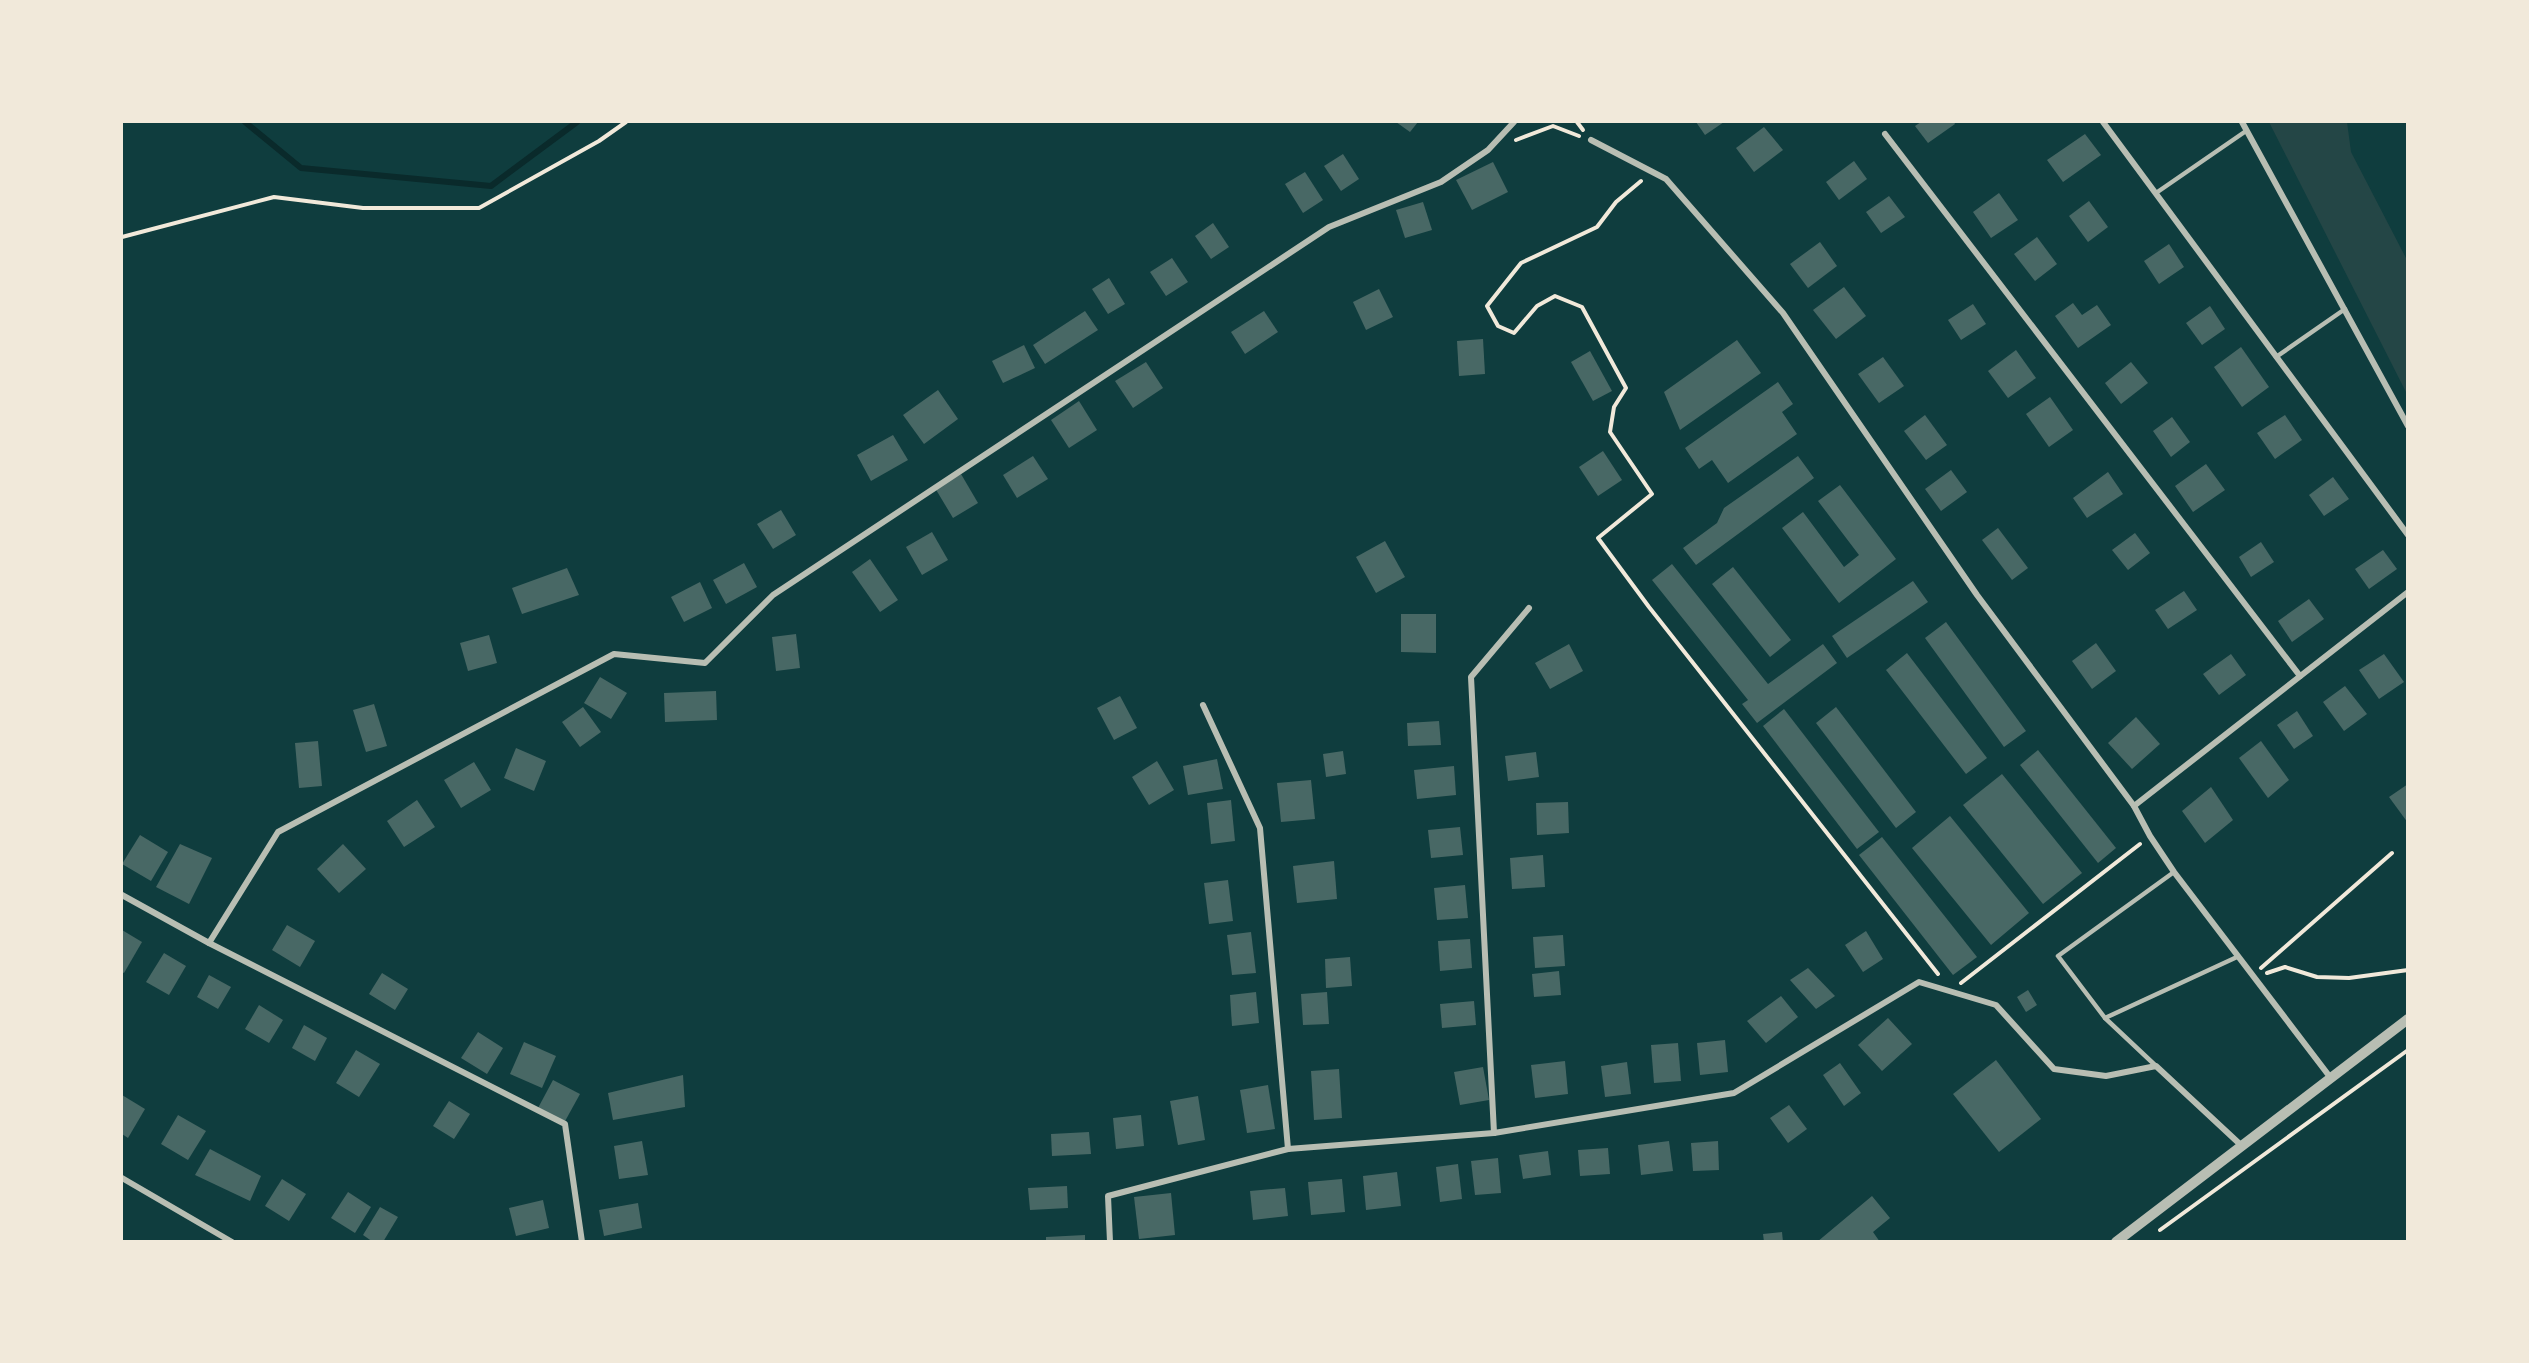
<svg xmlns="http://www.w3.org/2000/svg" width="2529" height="1363" font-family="'Golos Text',sans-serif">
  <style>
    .green { fill: #244646 }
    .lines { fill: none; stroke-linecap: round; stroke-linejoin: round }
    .stream { stroke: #0a2a2b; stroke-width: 6 }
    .building { fill: #486865 }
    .path { stroke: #f1e9da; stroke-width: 4 }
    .service { stroke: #b8beb3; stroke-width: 4.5 }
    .minor { stroke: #b8beb3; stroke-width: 6 }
    .tertiary { stroke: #b8beb3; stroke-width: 10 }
  </style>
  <rect width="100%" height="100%" fill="#0f3d3e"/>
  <path class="green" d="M2269,122h78l4,30 56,108v134z"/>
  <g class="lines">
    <path class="stream" d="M245,122l56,46 190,18 86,-64"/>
  </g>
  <g class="building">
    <path d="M1396,122h22l-8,10z"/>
    <path d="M1696,122h28l-19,13z"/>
    <path d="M1921,122h33l1,2 -27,19 -13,-17z"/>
    <path d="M1764,127l19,23 -29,22 -18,-24z"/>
    <path d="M2085,134l16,21 -38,27 -16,-22z"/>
    <path d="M1343,154l16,25 -18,12 -17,-25z"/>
    <path d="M1854,161l13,18 -28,21 -13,-18z"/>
    <path d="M1493,162l15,30 -36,18 -16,-30z"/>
    <path d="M1305,172l18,28 -20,13 -18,-29z"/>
    <path d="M1999,193l19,27 -27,18 -18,-26z"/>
    <path d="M1889,196l16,21 -24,16 -15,-21z"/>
    <path d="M2089,201l19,26 -20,15 -19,-26z"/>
    <path d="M1423,202l9,28 -27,8 -9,-28z"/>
    <path d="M1213,223l16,24 -18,12 -16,-23z"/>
    <path d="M2037,237l20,27 -22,17 -21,-27z"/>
    <path d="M1820,242l17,24 -29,22 -18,-24z"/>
    <path d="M2169,244l15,23 -25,17 -15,-23z"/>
    <path d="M1172,258l16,24 -22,14 -16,-24z"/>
    <path d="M1109,278l16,26 -17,10 -16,-25z"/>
    <path d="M1844,287l22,29 -30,23 -23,-29z"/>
    <path d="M1379,289l14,28 -27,13 -13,-28z"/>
    <path d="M2073,303l9,12 15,-10 14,20 -33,23 -23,-32z"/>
    <path d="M1973,304l13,20 -25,16 -13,-20z"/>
    <path d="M2210,306l15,23 -23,16 -16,-22z"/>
    <path d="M1085,311l13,19 -53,34 -12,-19z"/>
    <path d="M1264,311l14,21 -33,22 -14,-22z"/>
    <path d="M1483,339l2,35 -26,2 -2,-35z"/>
    <path d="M1737,340l24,33 -81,57 -16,-38z"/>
    <path d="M1024,345l11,23 -32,15 -11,-22z"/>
    <path d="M2241,347l28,40 -27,20 -28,-40z"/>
    <path d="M2016,350l20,28 -28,20 -20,-27z"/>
    <path d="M1590,351l22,40 -19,10 -22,-39z"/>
    <path d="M1883,357l21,29 -25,17 -21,-29z"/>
    <path d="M1146,362l17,26 -30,20 -18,-27z"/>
    <path d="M2131,362l17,21 -27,21 -16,-21z"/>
    <path d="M1778,382l15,22 -11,8 15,22 -69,49 -16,-23 -13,9 -14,-21z"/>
    <path d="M938,390l20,29 -34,25 -21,-29z"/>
    <path d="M2050,397l23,33 -24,17 -23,-33z"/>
    <path d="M1079,401l18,29 -28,18 -18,-28z"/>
    <path d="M1925,415l22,30 -21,15 -22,-29z"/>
    <path d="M2285,415l17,25 -27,19 -18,-26z"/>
    <path d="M2172,417l18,25 -19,15 -18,-26z"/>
    <path d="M893,435l15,25 -37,21 -14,-26z"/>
    <path d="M1603,451l19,29 -24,16 -19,-29z"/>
    <path d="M1033,456l15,23 -31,19 -14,-23z"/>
    <path d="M1798,456l16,22 -118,87 -13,-17 34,-25 7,-15z"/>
    <path d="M2206,464l19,26 -32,22 -18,-26z"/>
    <path d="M1951,470l16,22 -26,19 -16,-22z"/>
    <path d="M2108,472l15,22 -36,24 -14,-20z"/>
    <path d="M961,474l17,29 -25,15 -18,-30z"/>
    <path d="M2333,477l16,22 -25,17 -15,-21z"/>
    <path d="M1840,485l56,74 -57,44 -57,-75 21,-16 41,55 15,-12 -41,-54z"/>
    <path d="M781,510l15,25 -23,14 -16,-25z"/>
    <path d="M1998,528l30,40 -16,12 -30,-40z"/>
    <path d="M932,532l16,28 -26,15 -16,-28z"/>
    <path d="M2135,533l15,20 -22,17 -16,-20z"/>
    <path d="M1385,541l20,36 -29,16 -20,-36z"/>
    <path d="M2261,542l13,20 -23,15 -12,-20z"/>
    <path d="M2383,550l14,19 -28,20 -14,-20z"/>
    <path d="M870,559l28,41 -18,12 -28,-40z"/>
    <path d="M744,563l13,24 -31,17 -13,-24z"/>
    <path d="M1672,564l96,120 55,-40 14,19 -80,60 -15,-19 6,-4 -96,-120z"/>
    <path d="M1733,567l58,73 -21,17 -58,-73z"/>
    <path d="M567,568l12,27 -57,19 -10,-26z"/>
    <path d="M1913,581l15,21 -81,56 -15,-22z"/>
    <path d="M700,582l12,26 -28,14 -13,-25z"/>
    <path d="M2184,591l13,19 -29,19 -13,-19z"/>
    <path d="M2309,599l15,20 -32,23 -14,-21z"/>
    <path d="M1401,614h35v39l-35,-1z"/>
    <path d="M1946,622l80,109 -22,16 -79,-109z"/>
    <path d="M796,634l4,34 -24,3 -4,-34z"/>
    <path d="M489,635l8,28 -29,8 -8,-28z"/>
    <path d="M2096,643l20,28 -24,18 -20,-28z"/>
    <path d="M1569,644l14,27 -33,18 -15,-26z"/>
    <path d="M1907,653l80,105 -21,16 -80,-104z"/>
    <path d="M2231,654l15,21 -27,20 -16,-21z"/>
    <path d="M2384,654l20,28 -25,17 -20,-29z"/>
    <path d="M600,677l27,16 -16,26 -27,-16z"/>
    <path d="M2345,686l22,28 -23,17 -21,-29z"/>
    <path d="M716,691l1,29 -52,2 -1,-29z"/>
    <path d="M1120,696l17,32 -23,12 -17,-32z"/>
    <path d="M374,704l13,42 -21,6 -13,-42z"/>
    <path d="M583,707l18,25 -21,15 -18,-25z"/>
    <path d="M1836,707l80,105 -20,16 -80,-105z"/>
    <path d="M1784,709l95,123 -22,17 -94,-123z"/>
    <path d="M2297,711l16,25 -19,13 -17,-24z"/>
    <path d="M2136,717l24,27 -28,25 -24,-26z"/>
    <path d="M1439,721l2,24 -33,1 -1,-23z"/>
    <path d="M318,741l4,45 -23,2 -4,-45z"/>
    <path d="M2261,741l28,39 -21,18 -29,-40z"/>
    <path d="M516,748l30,13 -12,30 -30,-13z"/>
    <path d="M2038,750l78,98 -18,15 -78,-98z"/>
    <path d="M1343,751l3,23 -20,3 -3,-23z"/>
    <path d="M1536,752l3,25 -31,4 -3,-25z"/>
    <path d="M1217,759l6,30 -35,6 -5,-29z"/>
    <path d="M1157,761l17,29 -25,15 -17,-28z"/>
    <path d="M474,762l17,28 -30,18 -17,-28z"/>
    <path d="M1454,766l2,29 -39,4 -3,-29z"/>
    <path d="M2002,774l80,99 -39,31 -80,-99z"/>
    <path d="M1311,780l4,39 -34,3 -4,-39z"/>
    <path d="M2408,784v39l-19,-26z"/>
    <path d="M2211,787l22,33 -28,23 -23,-32z"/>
    <path d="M417,800l18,27 -31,20 -17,-26z"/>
    <path d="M1231,800l4,41 -24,3 -4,-41z"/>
    <path d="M1568,802l1,31 -32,2 -1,-32z"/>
    <path d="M1950,816l79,97 -38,32 -79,-97z"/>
    <path d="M1460,827l3,28 -32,3 -3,-28z"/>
    <path d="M140,835l28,17 -17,29 -29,-17z"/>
    <path d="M1882,837l95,120 -24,18 -94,-120z"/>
    <path d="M180,844l32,14 -23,46 -33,-17z"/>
    <path d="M343,844l23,25 -27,24 -22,-24z"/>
    <path d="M1543,855l2,32 -33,2 -2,-31z"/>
    <path d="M1334,861l3,38 -40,4 -4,-37z"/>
    <path d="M1228,880l5,41 -24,3 -5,-41z"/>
    <path d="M1465,885l3,33 -31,2 -3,-32z"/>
    <path d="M287,925l28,16 -15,26 -28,-17z"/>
    <path d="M122,930l20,12 -18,31 -2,-1z"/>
    <path d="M1866,931l17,28 -20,13 -18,-27z"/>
    <path d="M1251,932l5,41 -24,2 -5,-40z"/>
    <path d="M1563,935l2,31 -30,2 -2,-31z"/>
    <path d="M1470,939l2,29 -32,3 -2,-30z"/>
    <path d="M164,953l22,13 -17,29 -23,-13z"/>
    <path d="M1350,957l2,29 -26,2 -1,-29z"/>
    <path d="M1808,968l27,28 -19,13 -26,-29z"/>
    <path d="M1559,971l2,24 -27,2 -2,-23z"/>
    <path d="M382,973l26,16 -13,21 -26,-16z"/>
    <path d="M209,975l22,12 -13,22 -21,-12z"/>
    <path d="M2028,990l9,15 -11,7 -9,-15z"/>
    <path d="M1256,992l3,31 -27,3 -2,-31z"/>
    <path d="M1327,992l2,32 -26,1 -2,-31z"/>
    <path d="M1781,996l17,21 -32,26 -19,-22z"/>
    <path d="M1474,1001l2,24 -34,3 -2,-24z"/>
    <path d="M259,1005l24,15 -14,23 -24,-14z"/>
    <path d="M1888,1018l24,26 -30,27 -24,-26z"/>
    <path d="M304,1025l23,13 -12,23 -23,-13z"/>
    <path d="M478,1032l25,16 -16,26 -26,-16z"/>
    <path d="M1725,1040l3,32 -28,3 -3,-32z"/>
    <path d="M524,1042l32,14 -14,32 -32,-14z"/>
    <path d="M1678,1043l3,38 -27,2 -3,-38z"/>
    <path d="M356,1050l24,14 -21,33 -23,-14z"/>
    <path d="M1996,1060l45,59 -42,33 -46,-58z"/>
    <path d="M1565,1061l3,33 -33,4 -4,-33z"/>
    <path d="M1627,1062l4,32 -26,3 -4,-31z"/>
    <path d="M1840,1063l21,30 -17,13 -21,-31z"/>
    <path d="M1483,1067l6,33 -29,5 -6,-33z"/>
    <path d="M1339,1069l3,49 -28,2 -3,-49z"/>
    <path d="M683,1075l2,32 -72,13 -5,-27z"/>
    <path d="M553,1080l27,14 -16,29 -26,-15z"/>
    <path d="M1268,1085l7,44 -28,4 -7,-43z"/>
    <path d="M122,1095l23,14 -17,29 -6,-4z"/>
    <path d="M1198,1096l7,44 -27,5 -8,-44z"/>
    <path d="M449,1101l21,13 -16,25 -21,-13z"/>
    <path d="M1789,1105l18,24 -19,14 -18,-25z"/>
    <path d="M178,1115l28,16 -18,29 -27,-16z"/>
    <path d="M1141,1115l3,31 -28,3 -3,-31z"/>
    <path d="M1089,1132l2,22 -39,2 -1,-22z"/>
    <path d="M642,1141l6,34 -29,4 -5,-33z"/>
    <path d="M1669,1141l4,30 -32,4 -3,-30z"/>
    <path d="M1718,1141l1,29 -26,1 -2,-28z"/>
    <path d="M1608,1148l2,26 -30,2 -2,-26z"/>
    <path d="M210,1149l51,27 -11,25 -55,-26z"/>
    <path d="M1548,1151l3,24 -28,4 -4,-24z"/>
    <path d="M1498,1158l3,35 -26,2 -4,-34z"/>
    <path d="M1458,1164l4,35 -22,3 -4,-35z"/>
    <path d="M1397,1172l4,34 -35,4 -3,-34z"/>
    <path d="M282,1179l24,15 -17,27 -24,-15z"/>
    <path d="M1342,1179l3,33 -34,3 -3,-33z"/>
    <path d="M1067,1186l1,22 -38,2 -2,-22z"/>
    <path d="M1285,1188l3,28 -35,4 -3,-29z"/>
    <path d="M348,1192l23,15 -16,26 -24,-15z"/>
    <path d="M1171,1193l4,42 -36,4 -5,-42z"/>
    <path d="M1872,1196l18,22 -17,14 7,10h-63z"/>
    <path d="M543,1200l6,28 -33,8 -7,-28z"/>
    <path d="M638,1203l4,25 -38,8 -5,-26z"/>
    <path d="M380,1207l18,10 -15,25h-10l-10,-7z"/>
    <path d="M1782,1232l1,10h-19l-1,-8z"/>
    <path d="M1085,1235v7h-39v-5z"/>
  </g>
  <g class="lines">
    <g class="path">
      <path d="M1577,122l6,8"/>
      <path d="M1516,140l37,-14 26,10"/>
      <path d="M1641,181l-25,21 -19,25 -76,36 -34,43 11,20 16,7 23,-27 18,-10 27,11 44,81 -12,19 -4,25 42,62 -54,44 51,69 289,367"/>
      <path d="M122,237l152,-40 89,11h116l120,-67 27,-19"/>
      <path d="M2261,968l131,-115"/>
      <path d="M2267,973l18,-6 32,10 32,1 59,-8"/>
      <path d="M1961,983l179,-139"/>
      <path d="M2160,1230l248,-180"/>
    </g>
    <g class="service">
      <path d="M2156,193l90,-62"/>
      <path d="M2276,357l69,-48"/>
      <path d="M2105,1018l132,-61"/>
      <path d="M2156,1066l-51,-48 -47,-62 116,-84"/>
    </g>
    <g class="minor">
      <path d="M2103,122l305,413"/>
      <path d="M2242,122l166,304"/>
      <path d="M1885,134l415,542"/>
      <path d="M1591,140l75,39 117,134 194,282 157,211 16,30 24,36 156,205"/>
      <path d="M1203,705l57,123 28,321"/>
      <path d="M2134,806l274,-214"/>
      <path d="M122,895l87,48 356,181 17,118"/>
      <path d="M209,943l69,-111 336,-178 91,9 68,-68 556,-368 112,-45 47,-32 26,-28"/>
      <path d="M1494,1133l-23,-456 58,-69"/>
      <path d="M122,1178l110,64"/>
      <path d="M1110,1242l-2,-46 180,-47 206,-16 240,-40 185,-111 77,23 58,64 52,7 50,-10 87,81"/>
    </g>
    <path class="tertiary" d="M2116,1242l292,-223"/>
  </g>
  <rect width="2529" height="1363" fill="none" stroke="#f1e9da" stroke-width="246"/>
</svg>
